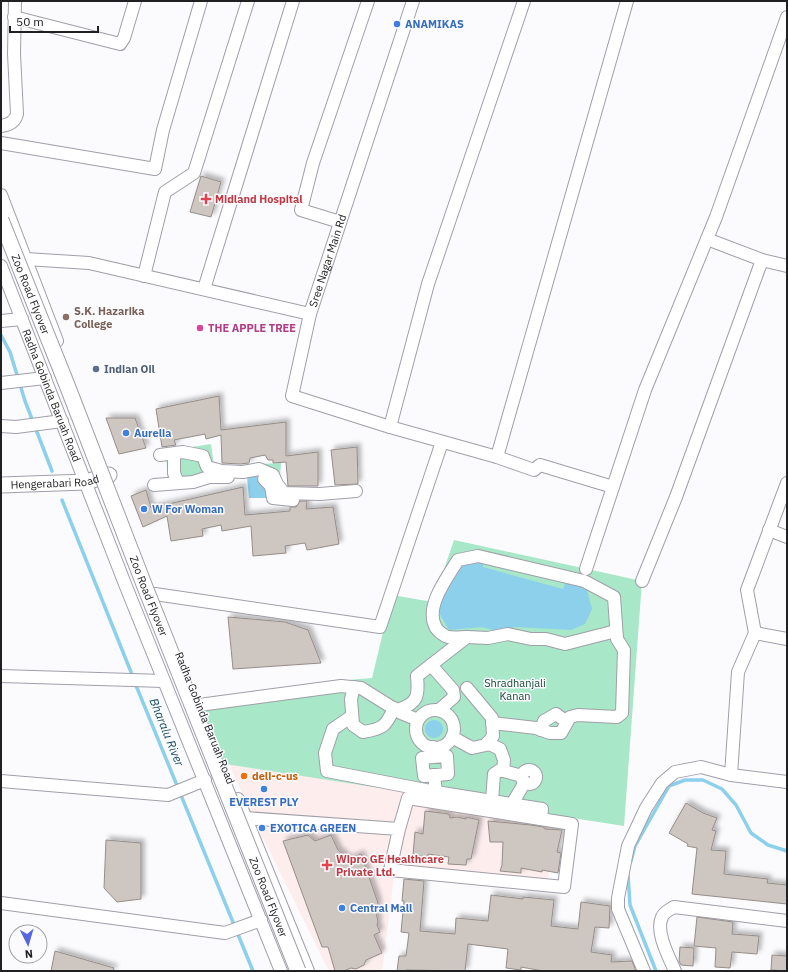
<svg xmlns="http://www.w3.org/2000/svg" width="788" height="972" font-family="'IBM Plex Sans',sans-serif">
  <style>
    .commercial { fill: #fdeded }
    .green { fill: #a8e7c8 }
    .water { fill: #8cd0ec }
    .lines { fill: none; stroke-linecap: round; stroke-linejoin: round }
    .stream { stroke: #8cd0ec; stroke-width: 3.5 }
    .building { fill: #cec6c1; stroke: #958d88; filter: url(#shadow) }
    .minor-casing { stroke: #a09fa8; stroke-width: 14 }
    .major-casing { stroke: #a09fa8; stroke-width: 17 }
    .minor { stroke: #fff; stroke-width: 12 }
    .major { stroke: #fff; stroke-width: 15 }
    .major-bridge-casing { stroke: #a09fa8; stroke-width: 17; stroke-linecap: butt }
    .major-bridge { stroke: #fff; stroke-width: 15 }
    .shop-dot { fill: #3f7fe0; stroke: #fbfbfe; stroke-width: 1.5 }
    .health-dot { fill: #e0444e; stroke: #fbfbfe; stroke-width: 1.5 }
    .education-dot { fill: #8d6e63; stroke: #fbfbfe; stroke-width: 1.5 }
    .hotel-dot { fill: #d1479c; stroke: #fbfbfe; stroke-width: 1.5 }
    .service-dot { fill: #5c6f8a; stroke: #fbfbfe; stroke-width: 1.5 }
    .food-dot { fill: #e8710a; stroke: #fbfbfe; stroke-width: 1.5 }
    .labels { text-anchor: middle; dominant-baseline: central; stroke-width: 3; stroke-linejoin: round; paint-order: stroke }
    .shop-label { font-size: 11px; font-weight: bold; fill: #366cbe; stroke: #fbfbfe; text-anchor: start }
    .health-label { font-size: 11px; font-weight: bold; fill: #be3a42; stroke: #fbfbfe; text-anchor: start }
    .street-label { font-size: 11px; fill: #202023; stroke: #fbfbfe }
    .education-label { font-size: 11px; font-weight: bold; fill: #785e54; stroke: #fbfbfe; text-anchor: start }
    .hotel-label { font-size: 11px; font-weight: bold; fill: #b23c85; stroke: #fbfbfe; text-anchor: start }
    .service-label { font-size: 11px; font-weight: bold; fill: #4e5e75; stroke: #fbfbfe; text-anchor: start }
    .park-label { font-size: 11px; fill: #144732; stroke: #fbfbfe }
    .food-label { font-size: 11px; font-weight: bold; fill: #c56008; stroke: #fbfbfe; text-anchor: start }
    .water-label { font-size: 12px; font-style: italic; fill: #134b5f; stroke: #fbfbfe }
  </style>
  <defs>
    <filter id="shadow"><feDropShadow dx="3.5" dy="-3.5" stdDeviation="2" flood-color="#0004"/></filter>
  </defs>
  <rect width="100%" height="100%" fill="#fbfbfe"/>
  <path class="commercial" d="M229,764l177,28 3,10 146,22 -8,61 -152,-16 -13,102h-53l-73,-147z"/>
  <g class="green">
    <path d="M211,444l3,22 67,-3 -2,30 -18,-16h-52l-41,13 -2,-39z"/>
    <path d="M454,540l188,41 -18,245 -412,-64 -25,-62 137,-18 48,-4 20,-83 41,7z"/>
  </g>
  <g class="water">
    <path d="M247,477h14l12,21h-24z"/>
    <path d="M484,556l-1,11 80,22 3,-8 21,9 5,19 -7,15 -14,6 -56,-3 -14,5 -19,-5 -33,3 -16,-28 27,-37z"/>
    <circle cx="434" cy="729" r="9"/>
  </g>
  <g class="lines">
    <g class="stream">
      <path d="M1,335l9,17 15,49 27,70"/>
      <path d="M62,500l71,177"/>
      <path d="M135,683l118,288"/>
      <path d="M631,861l4,-15 34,-60 16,-6h18l19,9 14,16 15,28 17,12 19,6"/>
      <path d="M628,875l2,30 26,66"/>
    </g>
  </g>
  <g class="building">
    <path d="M201,176l20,6 -10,35 -21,-5z"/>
    <path d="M219,396l2,34 65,-8v34l32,-4v34h-30l-2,-24 -13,1v-3h-5l-3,-5 -15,3 -1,5 -9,1 -18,-1 -1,-28 -15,4 -1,-5 -31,6 2,5 -14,2 -6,-38z"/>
    <path d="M106,418h29l11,30 -27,6z"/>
    <path d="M357,447l1,37 -23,1 -4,-35z"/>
    <path d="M243,487l2,28 45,-4v-4h6l4,-6h7l-1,8 27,-2 6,37 -32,6 -2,-7 -20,3 1,7 -33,3 -2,-30 -29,5 -1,-6 -19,4 1,7 -32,5 -4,-25 -24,11 -12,-31 15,-6 5,18z"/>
    <path d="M228,617l57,5 23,8 13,33 -88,6z"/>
    <path d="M686,803l17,10 14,5 -5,12 4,1 -5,19 15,1 -2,23 44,5 -1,4 20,2v19l-95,-10 5,-46 -10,-2 1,-2 -19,-11z"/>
    <path d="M425,811l24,3 1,4 7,-1 9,2v-2l13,3 -8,39h-4l-1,6 -18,-1 1,-7 -21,-3v3l-15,-2 2,-23 8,2z"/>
    <path d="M488,821l43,4 12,2 2,2 17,1 -5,22 4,1 -3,20 -16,-3v2l-21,-4v5l-21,-2 2,-6 1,-23h-13z"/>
    <path d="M308,835l7,6 16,-6 7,15 11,9 12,-5 17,49 -2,10 2,8 -1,4 3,7 -6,3 8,18 -16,7 -2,5 -8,4 -5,-1 -7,3h-9l-7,-24h-6l-39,-106z"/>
    <path d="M106,840l35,3v56l-24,3 -13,-14z"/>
    <path d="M404,879l20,2 -4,50 35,3 1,-16 32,3 3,-26 32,4v-2l31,3 -3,26 27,3 3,-27 29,4 -1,22 -14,-1 -4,25 21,3 -1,7 21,-1 4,10h-93l-22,-4v3l-15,-2 2,-19 -40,-5 -3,27 -59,-1v1h-9l2,-15h7l3,-23 -8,-1 3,-31h-2z"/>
    <path d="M697,917l36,5 -1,12 27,2 -2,18 -25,-2 -2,16 -15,-1 1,-19 -22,-2z"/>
    <path d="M680,947l14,1 -1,18 -12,-1 -2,-4z"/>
    <path d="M55,951l59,17 -1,3h-62z"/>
    <path d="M772,955l15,1v15l-16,-1z"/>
  </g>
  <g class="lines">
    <defs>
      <g id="minor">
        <path d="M14,17l106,27 4,-6 11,-37"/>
        <path d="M1,126c8,-1 14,-4 16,-12l-3,-60 1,-53"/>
        <path d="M1,143l154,26 8,-39 38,-129"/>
        <path d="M1,195l56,146"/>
        <path d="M340,222l-39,-12 12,-47 55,-162"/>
        <path id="s1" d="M26,259l63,4 221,51 103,-313"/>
        <path d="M762,260l25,6"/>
        <path id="s2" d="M1,266l124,318 156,387"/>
        <path d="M144,276l21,-84 29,-19 54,-172"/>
        <path d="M204,289l89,-288"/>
        <path d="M310,314l-18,82 98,31 107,30 37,13 6,-5 73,22"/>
        <path d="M1,321l21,-2"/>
        <path d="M1,383l44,-5"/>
        <path d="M1,426l15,1 46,-6"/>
        <path d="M390,427l38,-143 96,-283"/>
        <path d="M174,454v19l4,10"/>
        <path d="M160,455l23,-3 20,4 4,11 15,4 21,1 16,-3 14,6 4,9 7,9 36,1 36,-3"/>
        <path d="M497,457l130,-456"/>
        <path d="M264,479l7,7 2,12 20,2"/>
        <path d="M154,485l39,-3 16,-5h19"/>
        <path d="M769,530l18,7"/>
        <path d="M586,569l59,-179 71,-173 71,-200"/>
        <path d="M642,581l34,-84 86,-237 -55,-21"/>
        <path d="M155,594l225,33 62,-185"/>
        <path d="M755,633l32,6"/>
        <path d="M467,637l21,1 20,-4 23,5h15l19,5 51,-13"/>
        <path d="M431,665l36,-28c-6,0 -13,1 -19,0 -4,-1 -10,-6 -12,-9 -12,-21 11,-50 22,-68l20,-4 106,25 30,16 3,42 7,11 -2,63 -5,4 -39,-2 -8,2 -9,16h-11l-14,-5 -44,-5"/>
        <path d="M1,676l163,5"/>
        <path d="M354,687l-3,12 2,26 10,7c19,-3 23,-5 31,-24"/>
        <path d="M199,705l142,-19 20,2 40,25 17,7"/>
        <path d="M398,710c20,-7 21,-14 19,-34l14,-11 22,25 1,7 -15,13"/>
        <circle cx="435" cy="729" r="19"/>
        <path d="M352,716l-19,13 -8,24 2,18 109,21 -2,-17"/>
        <path d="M541,730l3,-9 12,-7 11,8"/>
        <path d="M452,737l20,11 14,-3 7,-9 -1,-18 -25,-30"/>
        <path d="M487,743l13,6 4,11 -1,11"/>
        <path d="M433,747v10l14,-1 1,18 -24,2 -2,-18 11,-1"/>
        <circle cx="529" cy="777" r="7"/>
        <path d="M731,775l7,-103 17,-39 -8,-43 40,-107"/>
        <path d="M1,781l167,14 37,-15"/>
        <path d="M436,792l106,17 -1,10"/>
        <path d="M238,799l70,172"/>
        <path d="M492,801l2,-27 6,-4 22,6"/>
        <path d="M512,804l13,-22"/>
        <path d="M245,818l154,11 9,-31 164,26 -8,63 -174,-17 9,-41"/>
        <path d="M1,903l224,30 36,-13"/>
        <path d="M644,971l-26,-62v-11l10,-52 18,-38 16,-25 13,-11 26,-5 30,8 56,7"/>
        <path d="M675,971c-6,-14 -20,-39 -13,-54 2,-5 7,-7 12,-10l113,14"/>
      </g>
      <g id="major">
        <path id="s3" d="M1,485l85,-3 23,-7"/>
      </g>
    </defs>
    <use href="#minor" class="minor-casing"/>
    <use href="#major" class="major-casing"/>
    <use href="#minor" class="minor"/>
    <use href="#major" class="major"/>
    <defs>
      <g id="major-bridge">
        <path id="s4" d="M1,220l66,165 78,202 153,384"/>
      </g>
    </defs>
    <use href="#major-bridge" class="major-bridge-casing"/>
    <use href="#major-bridge" class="major-bridge"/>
  </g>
  <g class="shop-dot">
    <circle cx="397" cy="24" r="4"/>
    <circle cx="126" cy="433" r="4"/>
    <circle cx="144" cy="509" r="4"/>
    <circle cx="264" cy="789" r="4"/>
    <circle cx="262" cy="828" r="4"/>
    <circle cx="342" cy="908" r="4"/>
  </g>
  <g class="health-dot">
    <path d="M204 193h4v4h4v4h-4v4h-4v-4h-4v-4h4z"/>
    <path d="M325 859h4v4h4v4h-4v4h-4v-4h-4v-4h4z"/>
  </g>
  <circle class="education-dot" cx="66" cy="317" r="4"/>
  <circle class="hotel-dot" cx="200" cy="328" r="4"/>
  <circle class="service-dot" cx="96" cy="369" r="4"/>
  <circle class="food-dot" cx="244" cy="776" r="4"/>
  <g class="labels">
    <g class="shop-label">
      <text x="405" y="24">ANAMIKAS</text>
      <text x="134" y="433">Aurelia</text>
      <text x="152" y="509">W For Woman</text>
      <text x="264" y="802" text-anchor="middle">EVEREST PLY</text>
      <text x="270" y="828">EXOTICA GREEN</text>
      <text x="350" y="908">Central Mall</text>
    </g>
    <g class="health-label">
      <text x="215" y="199">Midland Hospital</text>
      <text x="336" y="859">Wipro GE Healthcare<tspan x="336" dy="13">Private Ltd.</tspan></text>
    </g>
    <g class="street-label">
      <text stroke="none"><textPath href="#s1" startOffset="346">Sree Nagar Main Rd</textPath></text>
      <text stroke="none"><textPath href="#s4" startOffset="80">Zoo Road Flyover</textPath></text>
      <text stroke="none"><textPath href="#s2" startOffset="139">Radha Gobinda Baruah Road</textPath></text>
      <text stroke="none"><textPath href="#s3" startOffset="54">Hengerabari Road</textPath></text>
      <text stroke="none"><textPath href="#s4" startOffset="404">Zoo Road Flyover</textPath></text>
      <text transform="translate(205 718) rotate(68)">Radha Gobinda Baruah Road</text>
      <text stroke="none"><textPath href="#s4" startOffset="728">Zoo Road Flyover</textPath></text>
    </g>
    <g class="education-label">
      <text x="74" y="311">S.K. Hazarika<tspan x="74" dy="13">College</tspan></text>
    </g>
    <g class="hotel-label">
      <text x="208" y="328">THE APPLE TREE</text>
    </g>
    <g class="service-label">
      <text x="104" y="369">Indian Oil</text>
    </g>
    <g class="park-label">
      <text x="515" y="683">Shradhanjali<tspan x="515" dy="13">Kanan</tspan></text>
    </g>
    <g class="food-label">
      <text x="252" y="776">deli-c-us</text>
    </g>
    <g class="water-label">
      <text transform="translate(167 732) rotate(68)">Bharalu River</text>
    </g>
  </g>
  <rect width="788" height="972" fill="none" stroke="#202023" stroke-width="4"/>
  <g transform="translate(28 944) rotate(175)"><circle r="19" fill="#fbfbfe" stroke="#a3a3a6"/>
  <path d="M0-3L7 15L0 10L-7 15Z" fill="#5667dd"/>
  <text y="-6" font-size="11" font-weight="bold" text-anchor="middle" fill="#202023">N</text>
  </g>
  <path d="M10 26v6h88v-6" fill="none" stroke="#202023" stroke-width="2"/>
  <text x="16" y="26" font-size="12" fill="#202023" stroke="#fbfbfe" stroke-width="3" paint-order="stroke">50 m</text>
</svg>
